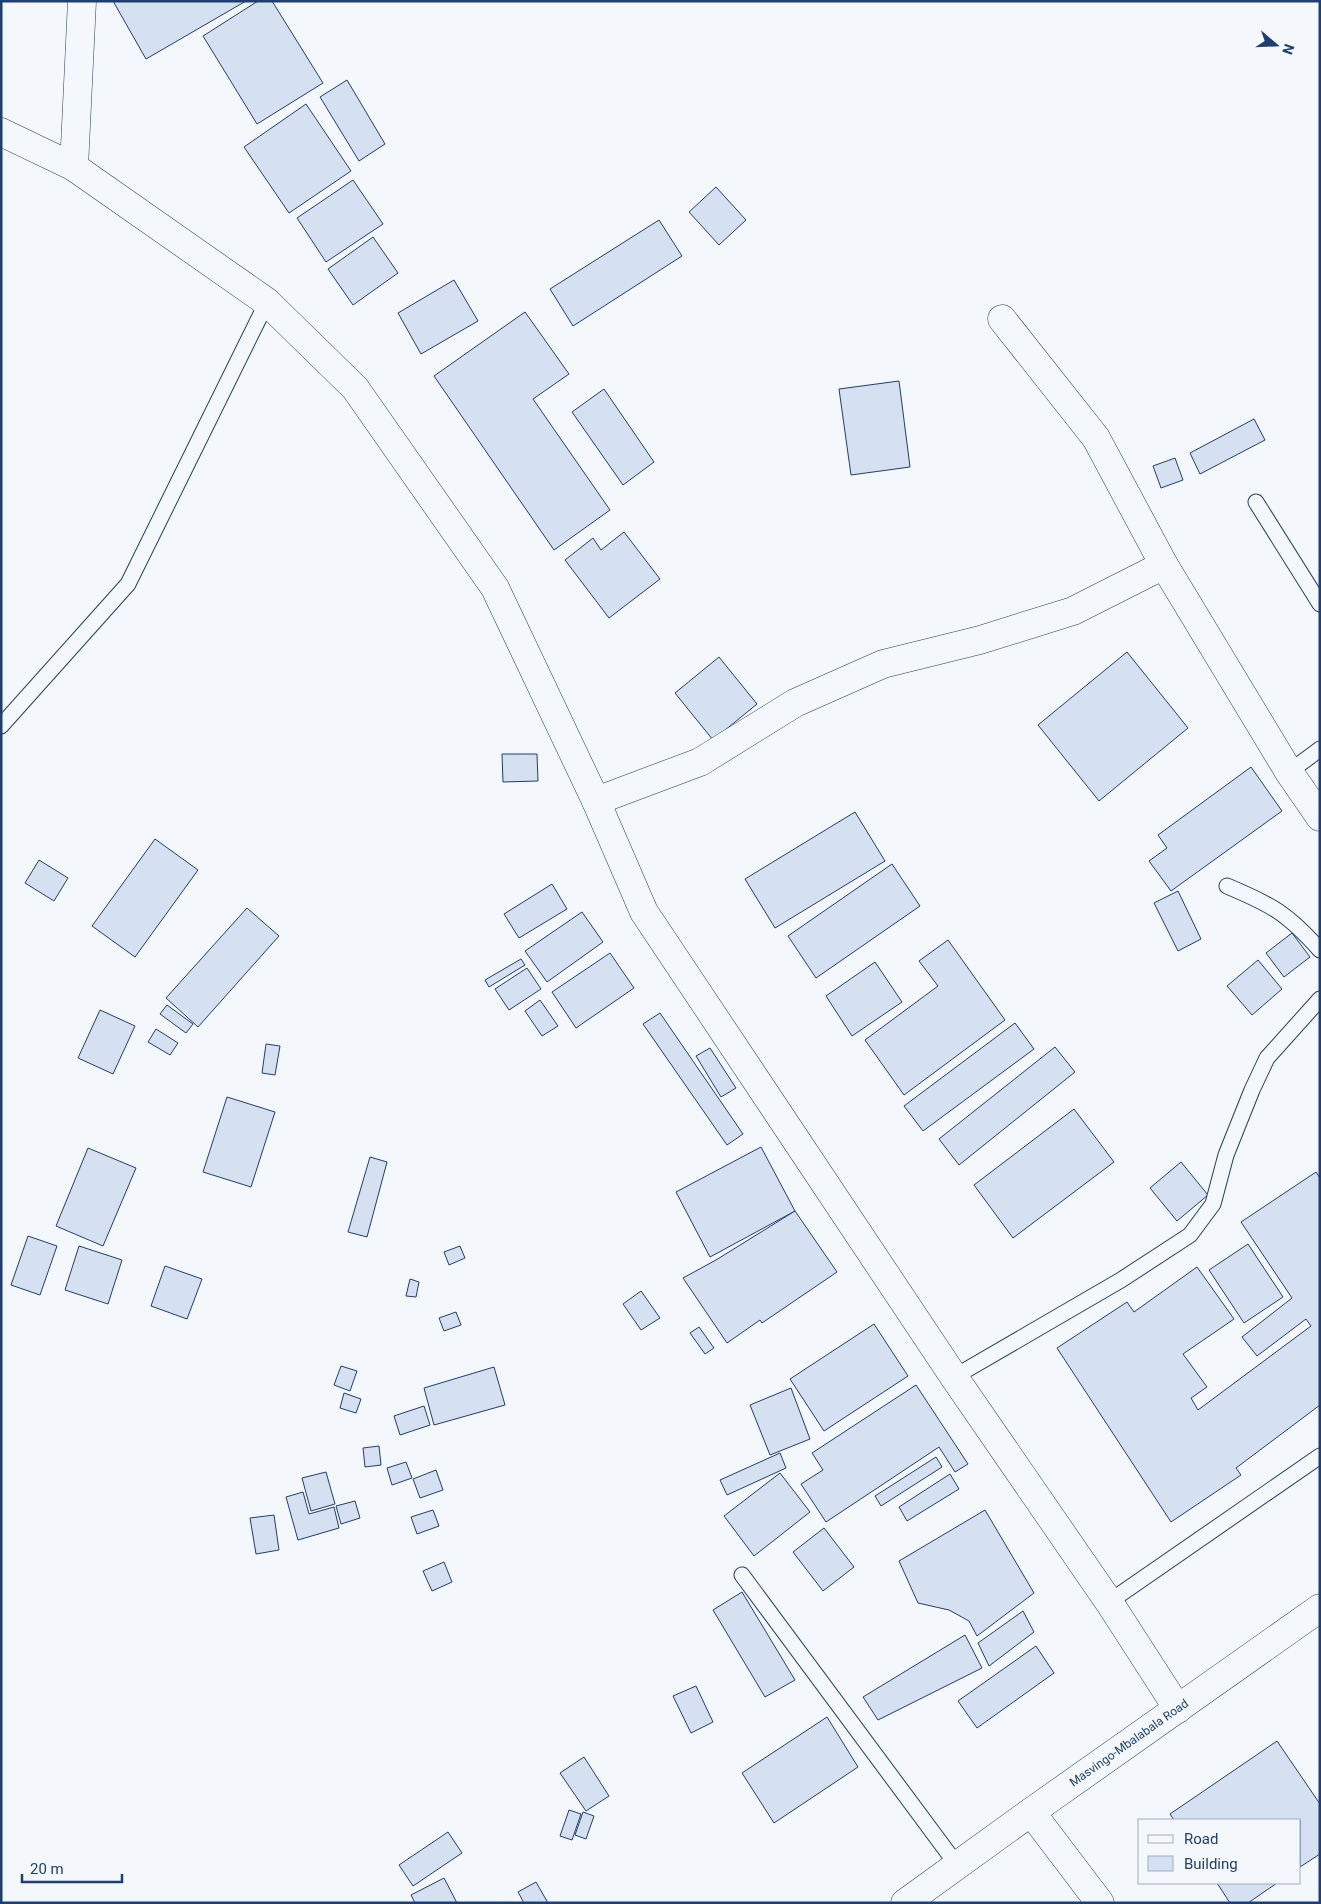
<svg xmlns="http://www.w3.org/2000/svg" width="1321" height="1904" font-family="Roboto,sans-serif">
  <style>
    .building { fill: #d5e0f0; stroke: #1d3f73 }
    .lines { fill: none; stroke-linecap: round; stroke-linejoin: round }
    .service-casing { stroke: #1d3f73; stroke-width: 17 }
    .minor-casing { stroke: #1d3f73; stroke-width: 29 }
    .primary-casing { stroke: #1d3f73; stroke-width: 29 }
    .trunk-casing { stroke: #1d3f73; stroke-width: 29 }
    .service { stroke: #f4f7fb; stroke-width: 15 }
    .minor { stroke: #f4f7fb; stroke-width: 28 }
    .primary { stroke: #f4f7fb; stroke-width: 28 }
    .trunk { stroke: #f4f7fb; stroke-width: 28 }
    .labels { text-anchor: middle; dominant-baseline: central; stroke-width: 4; stroke-linejoin: round; paint-order: stroke }
    .street-label { font-size: 12px; fill: #1d3f73; stroke: #f4f7fb }
  </style>
  <rect width="100%" height="100%" fill="#f4f7fb"/>
  <g class="building">
    <path d="M113,1h133l-100,58z"/>
    <path d="M258,1h14l51,82 -66,41 -54,-88z"/>
    <path d="M347,80l38,64 -26,17 -39,-64z"/>
    <path d="M306,104l45,67 -62,42 -45,-66z"/>
    <path d="M353,180l30,44 -57,38 -29,-44z"/>
    <path d="M716,187l30,33 -27,25 -30,-33z"/>
    <path d="M659,220l23,36 -109,70 -23,-37z"/>
    <path d="M373,237l25,36 -45,32 -25,-36z"/>
    <path d="M454,280l24,41 -57,33 -23,-41z"/>
    <path d="M525,312l44,62 -36,25 77,111 -56,40 -120,-174z"/>
    <path d="M899,381l11,86 -59,8 -12,-86z"/>
    <path d="M604,389l50,73 -31,23 -51,-73z"/>
    <path d="M1254,419l11,21 -65,34 -10,-21z"/>
    <path d="M1175,458l8,22 -22,8 -8,-22z"/>
    <path d="M624,532l36,47 -51,39 -44,-58 28,-22 8,12z"/>
    <path d="M1127,652l61,76 -89,73 -61,-76z"/>
    <path d="M719,657l38,47 -44,36 -38,-47z"/>
    <path d="M502,754h35l1,27 -35,1z"/>
    <path d="M1251,767l31,44 -111,80 -22,-30 18,-13 -9,-13z"/>
    <path d="M855,812l30,49 -110,67 -30,-49z"/>
    <path d="M155,839l43,31 -63,87 -43,-31z"/>
    <path d="M39,860l29,18 -14,23 -29,-18z"/>
    <path d="M892,864l28,42 -104,72 -28,-42z"/>
    <path d="M552,884l15,25 -48,29 -15,-24z"/>
    <path d="M1178,891l23,48 -23,12 -24,-48z"/>
    <path d="M247,908l32,28 -81,91 -32,-29z"/>
    <path d="M582,912l21,30 -56,40 -22,-31z"/>
    <path d="M1292,933l18,24 -26,20 -18,-24z"/>
    <path d="M948,940l57,80 -101,75 -39,-55 73,-54 -19,-25z"/>
    <path d="M610,953l24,35 -58,40 -24,-36z"/>
    <path d="M521,959l4,6 -36,22 -4,-7z"/>
    <path d="M1258,960l24,29 -30,26 -25,-29z"/>
    <path d="M875,962l27,40 -50,34 -26,-40z"/>
    <path d="M527,968l14,21 -32,21 -14,-21z"/>
    <path d="M540,1000l18,26 -16,10 -17,-25z"/>
    <path d="M167,1005l26,19 -7,9 -26,-19z"/>
    <path d="M100,1010l35,16 -22,48 -35,-16z"/>
    <path d="M660,1013l83,121 -16,11 -84,-121z"/>
    <path d="M1015,1023l19,26 -111,82 -19,-25z"/>
    <path d="M156,1029l22,14 -8,12 -22,-13z"/>
    <path d="M266,1044l14,2 -5,29 -13,-2z"/>
    <path d="M1055,1047l20,25 -116,93 -20,-26z"/>
    <path d="M710,1048l26,40 -15,9 -25,-41z"/>
    <path d="M227,1097l48,15 -24,75 -48,-15z"/>
    <path d="M1074,1109l40,53 -101,76 -39,-53z"/>
    <path d="M761,1147l34,64 -85,46 -34,-65z"/>
    <path d="M88,1148l48,20 -33,78 -47,-20z"/>
    <path d="M370,1157l17,5 -20,75 -19,-5z"/>
    <path d="M1181,1162l27,33 -31,26 -27,-33z"/>
    <path d="M1316,1172l4,6v227l-84,63 5,7 -70,47 -114,-174 70,-46 7,10 63,-45 37,52 -51,35 24,33 -16,11 7,12 113,-84 -5,-7 -49,37 -15,-19 50,-39 -51,-76z"/>
    <path d="M795,1211l42,61 -75,51 -2,-3 -33,23 -44,-65 33,-18z"/>
    <path d="M28,1236l29,10 -17,49 -29,-10z"/>
    <path d="M1248,1244l35,53 -39,26 -35,-53z"/>
    <path d="M79,1246l43,14 -14,44 -43,-14z"/>
    <path d="M460,1246l5,12 -16,7 -5,-13z"/>
    <path d="M165,1266l37,13 -15,40 -36,-13z"/>
    <path d="M410,1279l9,3 -3,15 -10,-1z"/>
    <path d="M641,1291l19,27 -19,12 -18,-26z"/>
    <path d="M456,1312l5,13 -17,6 -5,-13z"/>
    <path d="M874,1324l34,52 -84,55 -34,-52z"/>
    <path d="M699,1327l15,21 -9,6 -15,-21z"/>
    <path d="M341,1366l16,5 -7,20 -16,-6z"/>
    <path d="M494,1367l11,38 -71,20 -10,-37z"/>
    <path d="M916,1385l52,79 -13,8 -16,-25 -113,75 -25,-38 22,-14 -11,-17z"/>
    <path d="M791,1388l19,51 -40,16 -20,-50z"/>
    <path d="M344,1393l17,6 -5,14 -16,-5z"/>
    <path d="M424,1406l6,19 -30,10 -6,-19z"/>
    <path d="M379,1446l2,19 -16,2 -2,-19z"/>
    <path d="M780,1453l6,15 -59,27 -7,-15z"/>
    <path d="M936,1457l6,10 -61,39 -6,-10z"/>
    <path d="M406,1462l6,16 -20,7 -5,-17z"/>
    <path d="M436,1470l7,20 -23,8 -7,-19z"/>
    <path d="M326,1472l9,32 -24,7 -9,-33z"/>
    <path d="M780,1473l30,39 -56,44 -30,-40z"/>
    <path d="M950,1474l9,15 -52,32 -8,-14z"/>
    <path d="M303,1492l6,22 25,-7 5,21 -41,12 -12,-43z"/>
    <path d="M355,1501l5,17 -19,6 -5,-18z"/>
    <path d="M433,1510l6,16 -22,8 -6,-17z"/>
    <path d="M985,1510l49,83 -57,43 -8,-15 -20,-11 -31,-7 -19,-42z"/>
    <path d="M274,1515l5,35 -23,4 -6,-36z"/>
    <path d="M824,1528l30,39 -31,24 -30,-39z"/>
    <path d="M444,1562l8,20 -20,9 -9,-20z"/>
    <path d="M742,1592l53,88 -30,17 -52,-87z"/>
    <path d="M1023,1611l11,21 -45,34 -11,-23z"/>
    <path d="M965,1635l17,33 -104,52 -15,-23z"/>
    <path d="M1036,1646l18,27 -77,55 -19,-27z"/>
    <path d="M696,1686l17,36 -22,11 -18,-37z"/>
    <path d="M827,1717l31,50 -84,56 -32,-50z"/>
    <path d="M1277,1741l43,63v50l-20,13v-47h-126l-4,-6z"/>
    <path d="M584,1757l25,39 -23,15 -26,-38z"/>
    <path d="M569,1810l12,4 -9,26 -12,-4z"/>
    <path d="M583,1812l11,4 -8,23 -11,-4z"/>
    <path d="M448,1832l14,21 -49,33 -14,-21z"/>
    <path d="M444,1878l13,25h-42l-4,-8z"/>
    <path d="M536,1882l12,21h-24l-6,-11z"/>
    <path d="M1217,1883h60l-29,20h-18z"/>
  </g>
  <g class="lines">
    <defs>
      <g id="service">
        <path d="M1256,502l64,102"/>
        <path d="M1,726l127,-142 139,-282"/>
        <path d="M1289,772l31,-23"/>
        <path d="M1227,886c45,19 60,27 93,64"/>
        <path d="M954,1377l167,-97 69,-45 23,-31 13,-49 26,-65 15,-32 53,-59"/>
        <path d="M742,1575l215,290"/>
        <path d="M1109,1602l211,-146"/>
      </g>
      <g id="minor">
        <path d="M1,132l73,35 193,135 88,86 140,200 101,213 48,111 310,465 155,225 69,107"/>
        <path d="M74,167l8,-166"/>
        <path d="M1002,319l94,119 68,127 125,207 31,45"/>
        <path d="M596,801l104,-39 95,-59 88,-39 97,-24 93,-29 91,-46"/>
      </g>
      <path id="primary" d="M905,1903l126,-91"/>
      <g id="trunk">
        <path id="s1" d="M1100,1903l-69,-91 289,-204"/>
      </g>
    </defs>
    <use href="#service" class="service-casing"/>
    <use href="#minor" class="minor-casing"/>
    <use href="#primary" class="primary-casing"/>
    <use href="#trunk" class="trunk-casing"/>
    <use href="#service" class="service"/>
    <use href="#minor" class="minor"/>
    <use href="#primary" class="primary"/>
    <use href="#trunk" class="trunk"/>
  </g>
  <g class="labels">
    <g class="street-label">
      <text stroke="none"><textPath href="#s1" startOffset="234">Masvingo-Mbalabala Road</textPath></text>
    </g>
  </g>
  <rect width="1321" height="1904" fill="none" stroke="#1d3f73" stroke-width="5"/>
  <rect x="1138" y="1819" width="162" height="65" fill="#f4f7fb" stroke="#9eadc5"/>
  <rect x="1148" y="1835" width="25" height="8" fill="#f4f7fb" stroke="#9eadc5"/>
  <text x="1184" y="1844" font-size="15" fill="#1d3f73">Road</text>
  <rect x="1148" y="1856" width="25" height="15" fill="#d5e0f0" stroke="#9eadc5"/>
  <text x="1184" y="1869" font-size="15" fill="#1d3f73">Building</text>
  <g transform="translate(1276 45) rotate(109)" stroke="#f4f7fb" stroke-width="4" paint-order="stroke">
  <path d="M0-4L9 19L0 12L-9 19Z" fill="#1d3f73"/>
  <text y="-8" font-size="14" font-weight="bold" text-anchor="middle" fill="#1d3f73">N</text>
  </g>
  <path d="M22 1874v8h100v-8" fill="none" stroke="#1d3f73" stroke-width="2.5"/>
  <text x="30" y="1874" font-size="15" fill="#1d3f73" stroke="#f4f7fb" stroke-width="4" paint-order="stroke">20 m</text>
</svg>
